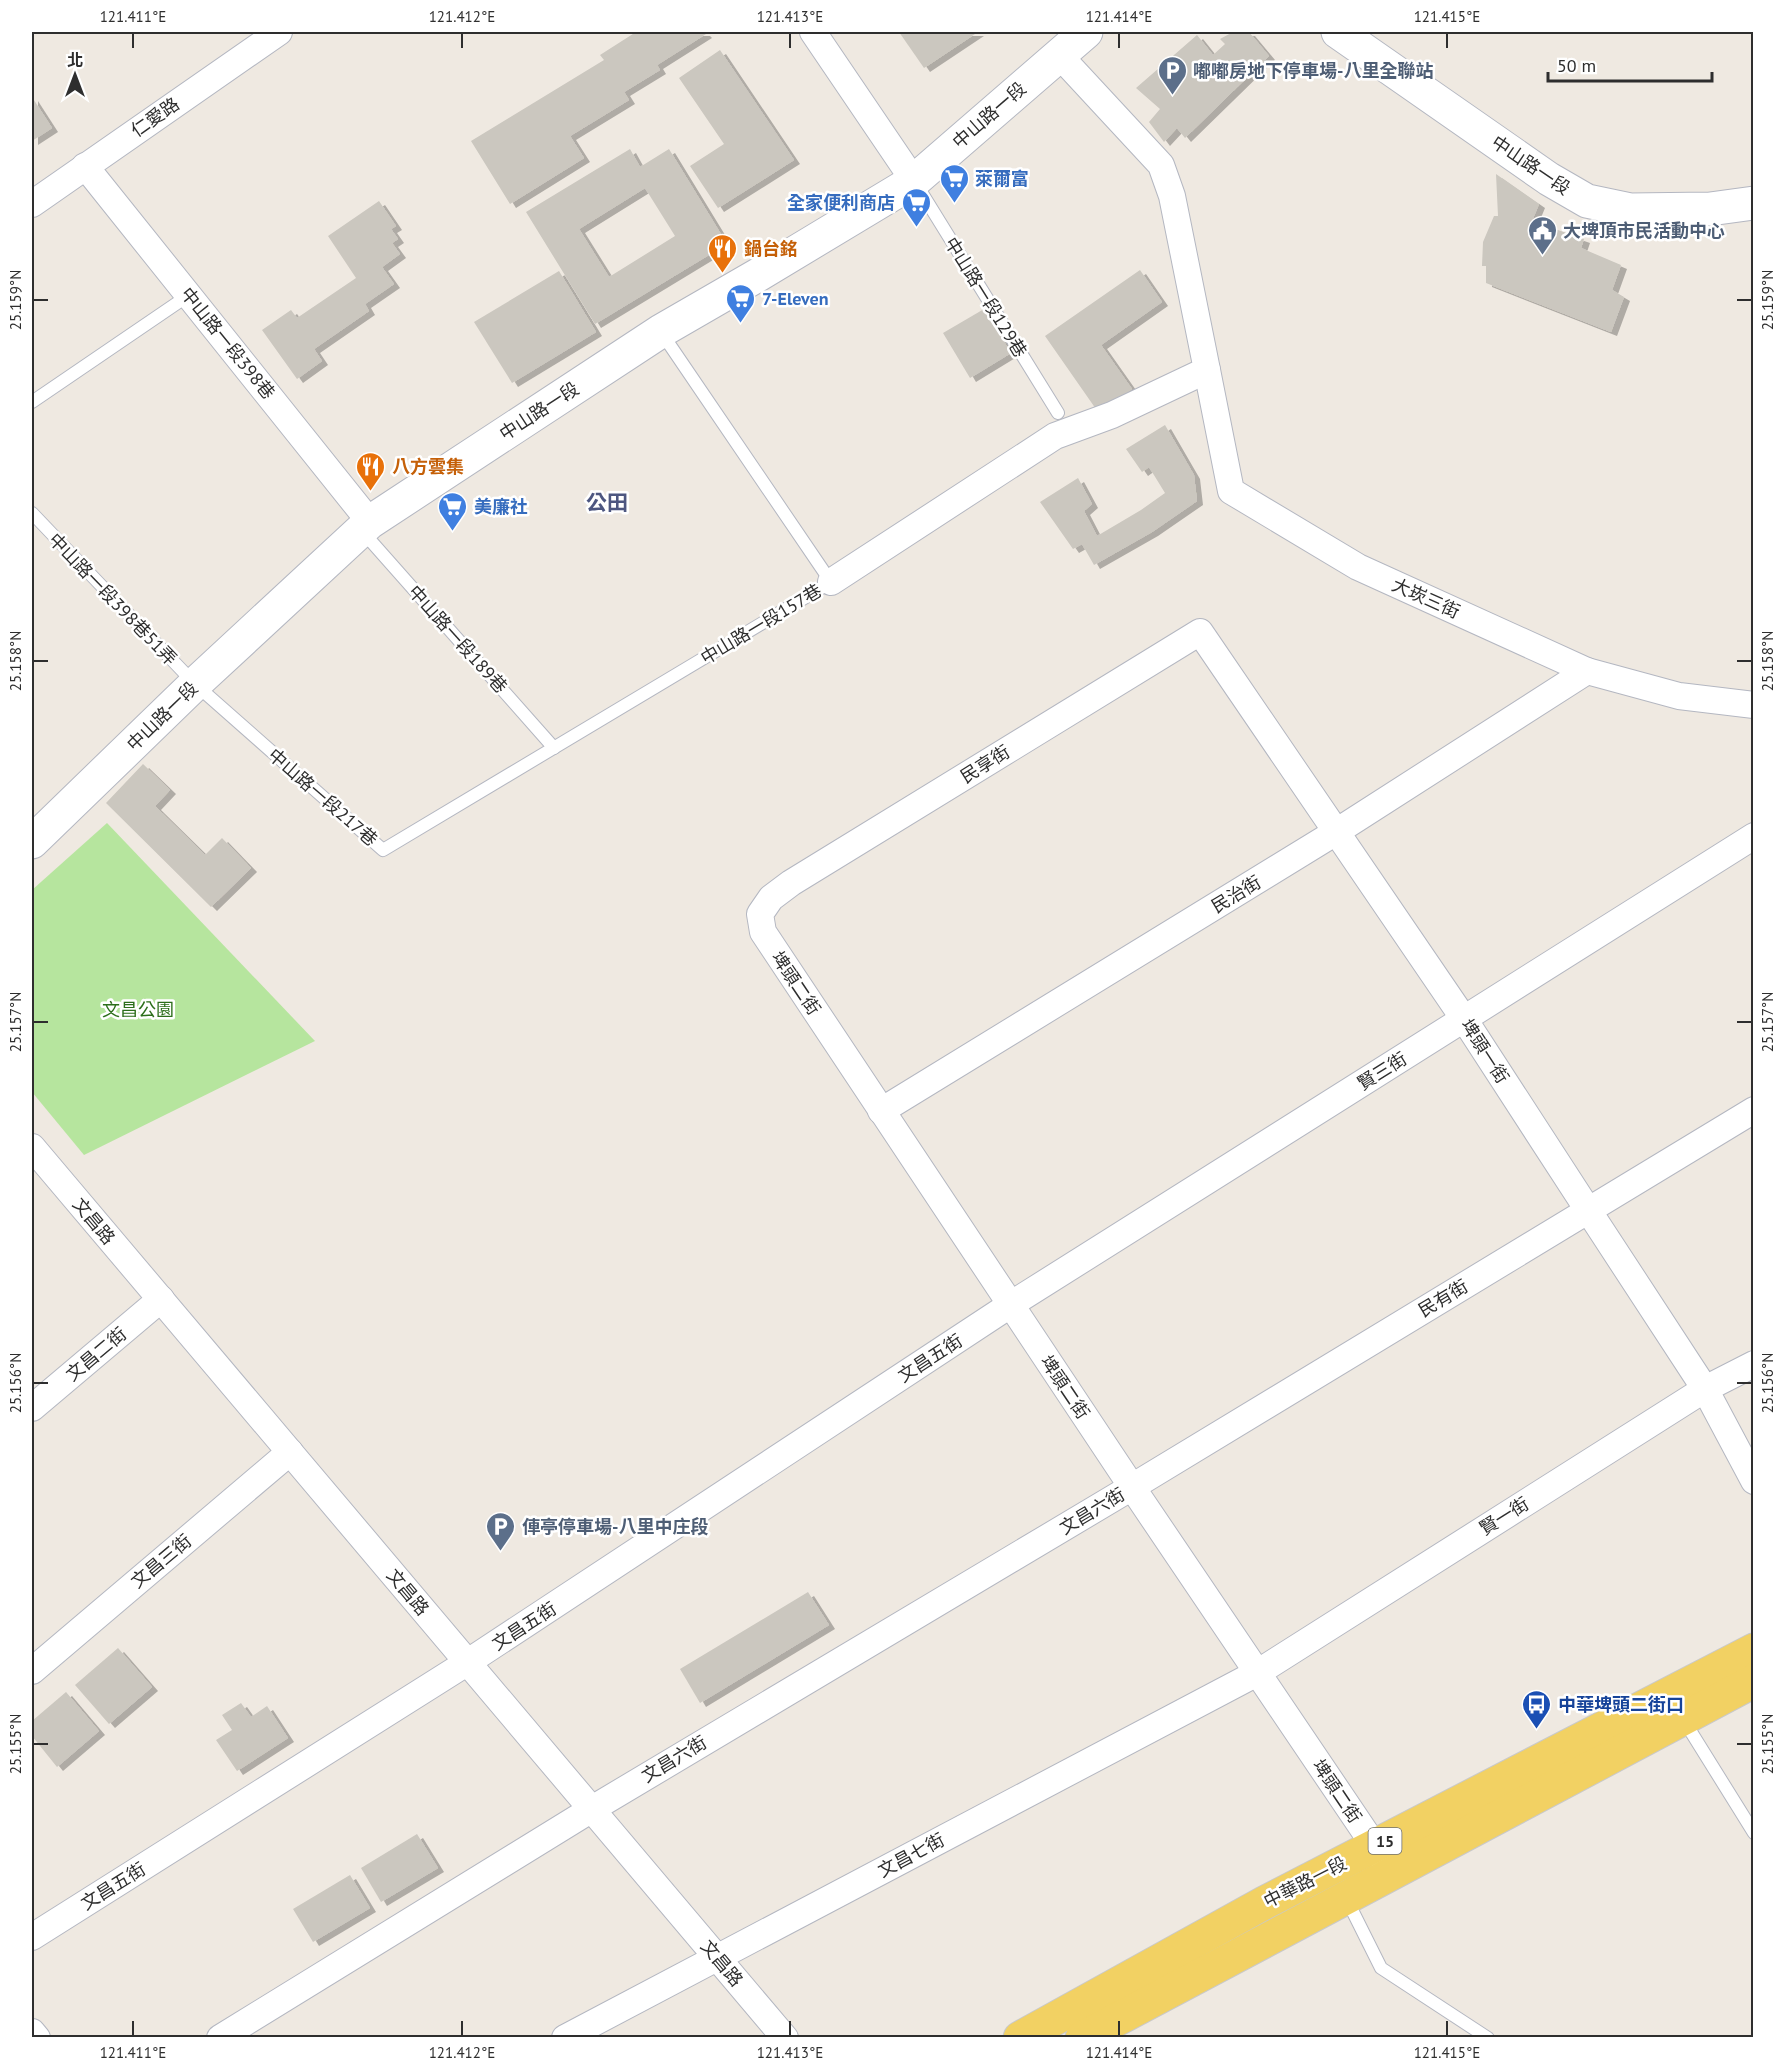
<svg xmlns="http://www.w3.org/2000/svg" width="1785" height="2069" font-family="'PT Sans','Noto Sans TC',sans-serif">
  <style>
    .green { fill: #b6e59e }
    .building { fill: #cbc7bf; fill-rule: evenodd; filter: url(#shadow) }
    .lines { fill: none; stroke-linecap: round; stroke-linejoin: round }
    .service-casing { stroke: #b4b7c1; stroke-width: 14 }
    .minor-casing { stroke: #b4b7c1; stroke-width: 28 }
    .secondary-casing { stroke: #b4b7c1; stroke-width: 35 }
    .primary-casing { stroke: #c9c9c9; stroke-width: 35 }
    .service { stroke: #fff; stroke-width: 12 }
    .minor { stroke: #fff; stroke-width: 26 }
    .secondary { stroke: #fff; stroke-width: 33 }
    .primary { stroke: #f2d163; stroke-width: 33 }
    .ticks { fill: none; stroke: #2e2e2e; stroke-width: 2 }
    .labels { text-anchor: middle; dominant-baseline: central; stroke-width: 5; stroke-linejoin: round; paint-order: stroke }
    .shield { fill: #fff; stroke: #6d6d6d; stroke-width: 1.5 }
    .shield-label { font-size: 16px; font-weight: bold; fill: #2e2e2e }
    .service-label { font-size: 18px; font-weight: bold; fill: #4e5e75; stroke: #fff; text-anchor: start }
    .street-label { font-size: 18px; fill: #2e2e2e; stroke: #fff }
    .shop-label { font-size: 18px; font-weight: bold; fill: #366cbe; stroke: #fff; text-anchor: start }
    .food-label { font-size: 18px; font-weight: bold; fill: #c56008; stroke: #fff; text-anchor: start }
    .park-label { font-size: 18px; fill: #2c6e1b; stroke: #fff }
    .transit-label { font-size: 18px; font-weight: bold; fill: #164399; stroke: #fff; text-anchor: start }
    .quarter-label { font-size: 21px; font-weight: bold; fill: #4d5680; stroke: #fff }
    .neatline { fill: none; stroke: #2e2e2e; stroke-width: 2 }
    .ticks-label { font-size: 15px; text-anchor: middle; fill: #2e2e2e }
  </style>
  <defs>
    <filter id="shadow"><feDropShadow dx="6" dy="4" stdDeviation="0" flood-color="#0004"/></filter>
  </defs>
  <rect width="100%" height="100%" fill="#efe9e1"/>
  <path class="green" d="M107,823l208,218 -231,114 -52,-63v-202z"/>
  <g class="building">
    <path d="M636,32h68l2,2 -49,31 3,5 -36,22 5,8 -59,36 14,22 -74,46 -39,-63 133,-81 -4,-5z"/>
    <path d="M899,32h79l-54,36z"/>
    <path d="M1233,32h16l20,24 -84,82 -8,-10 -13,14 -15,-20 11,-13 -24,-21 61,-53 16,20 12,-11 -5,-5z"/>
    <path d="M720,50l74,110 -76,48 -28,-42 34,-22 -45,-66z"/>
    <path d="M32,97l20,31 -20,13z"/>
    <path d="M630,149l10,18 29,-18 58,95 -132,80 -69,-112zM645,188l30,48 -66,41 -30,-48z"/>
    <path d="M1496,174l43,30 -7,17 52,18 -3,9 40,17 -9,25 12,7 -13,35 -125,-49v-17h-4l1,-24 11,-26h4z"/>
    <path d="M379,201l17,25 -5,3 7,10 -6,4 8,11 -18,13 12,17 -29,20 4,7 -55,38 8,12 -25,18 -35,-49 29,-20 6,8 59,-40 -28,-42z"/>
    <path d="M1140,270l22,32 -61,43 31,44 -34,23 -53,-76z"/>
    <path d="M559,271l37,61 -84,51 -38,-61z"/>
    <path d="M984,309l27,44 -41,25 -27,-45z"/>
    <path d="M1165,425l29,50 3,26 -45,31 -58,33 -12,-21 -9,5 -33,-47 38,-24 14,26 -8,7 13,25 44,-26 24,-17 -16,-26 -7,5 -16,-23z"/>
    <path d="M143,764l27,26 -15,16 50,49 17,-17 29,30 -40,39 -105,-104z"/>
    <path d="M808,1592l21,33 -129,78 -20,-34z"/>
    <path d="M118,1648l34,39 -43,37 -34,-39z"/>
    <path d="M66,1692l33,39 -42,36 -25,-31v-15z"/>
    <path d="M241,1703l10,14 16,-11 21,32 -51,33 -21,-31 16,-10 -10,-15z"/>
    <path d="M417,1834l21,34 -57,34 -20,-34z"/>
    <path d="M350,1875l20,33 -57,34 -20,-33z"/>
  </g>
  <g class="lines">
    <defs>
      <g id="service">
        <path d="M915,182l143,231"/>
        <path d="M32,402l157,-107"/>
        <path d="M32,513l163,171 188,166 448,-268 -170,-250"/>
        <path d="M362,531l192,217"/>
        <path d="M1683,1719l71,114"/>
        <path d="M1346,1898l35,70 107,70"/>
      </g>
      <g id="minor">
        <path d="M813,32l101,149"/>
        <path d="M85,166l285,356"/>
        <path d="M32,204l247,-172"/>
        <path d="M1207,370l24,121 127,76 229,104 92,25 75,9"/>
        <path d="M831,582l224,-146 57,-21 95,-45 -35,-174 -11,-31 -102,-110"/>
        <path d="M881,1111l455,-279 251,-161"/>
        <path d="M32,1147l753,891"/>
        <path d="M32,1408l129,-109"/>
        <path d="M32,1671l258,-219"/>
        <path d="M1384,1860l-252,-373 -369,-555 -3,-18 11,-16 20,-15 409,-251 264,387 124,191 117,179 49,92"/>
        <path d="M32,1937l436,-275 542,-357 744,-469"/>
        <path d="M32,2032l5,6"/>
        <path d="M220,2038l372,-229 540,-322 622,-377"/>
        <path d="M565,2038l692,-365 448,-284 49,-25"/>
      </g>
      <g id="secondary">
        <path d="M1338,32l211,147 38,22 43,9 80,-1 44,-6"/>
        <path d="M32,842l163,-158 175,-162 291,-191 97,-56 156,-94 172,-149"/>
      </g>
      <g id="primary">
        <path d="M1020,2038l244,-135 490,-253"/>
        <path d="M1082,2038l672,-357"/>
      </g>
    </defs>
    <use href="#service" class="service-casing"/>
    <use href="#minor" class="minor-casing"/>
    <use href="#secondary" class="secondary-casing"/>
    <use href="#primary" class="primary-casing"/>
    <use href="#service" class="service"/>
    <use href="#minor" class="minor"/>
    <use href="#secondary" class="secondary"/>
    <use href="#primary" class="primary"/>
  </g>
  <path class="ticks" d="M133,33v15M462,33v15M790,33v15M1119,33v15M1447,33v15M33,300h15M1737,300h15M33,661h15M1737,661h15M33,1022h15M1737,1022h15M33,1383h15M1737,1383h15M33,1744h15M1737,1744h15M133,2021v15M462,2021v15M790,2021v15M1119,2021v15M1447,2021v15"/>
  <defs>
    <symbol id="parking-pin" viewBox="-11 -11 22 30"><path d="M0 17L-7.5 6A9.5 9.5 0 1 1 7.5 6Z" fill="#5c6f8a" stroke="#fff"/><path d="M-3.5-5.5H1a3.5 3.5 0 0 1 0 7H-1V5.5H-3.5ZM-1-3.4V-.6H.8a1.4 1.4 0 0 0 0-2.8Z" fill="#fff"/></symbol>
    <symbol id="supermarket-pin" viewBox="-11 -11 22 30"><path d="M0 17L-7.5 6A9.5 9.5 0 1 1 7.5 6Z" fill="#3f7fe0" stroke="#fff"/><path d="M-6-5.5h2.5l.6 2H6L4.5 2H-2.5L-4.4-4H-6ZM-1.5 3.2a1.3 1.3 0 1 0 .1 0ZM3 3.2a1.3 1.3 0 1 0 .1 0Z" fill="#fff"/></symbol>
    <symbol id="civic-pin" viewBox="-11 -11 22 30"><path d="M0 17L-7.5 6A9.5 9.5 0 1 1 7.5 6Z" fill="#5c6f8a" stroke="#fff"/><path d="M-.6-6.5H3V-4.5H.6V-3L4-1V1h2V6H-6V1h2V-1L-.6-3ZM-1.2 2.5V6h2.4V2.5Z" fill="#fff"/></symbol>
    <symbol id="restaurant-pin" viewBox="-11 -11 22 30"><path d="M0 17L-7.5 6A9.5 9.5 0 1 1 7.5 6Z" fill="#e8710a" stroke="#fff"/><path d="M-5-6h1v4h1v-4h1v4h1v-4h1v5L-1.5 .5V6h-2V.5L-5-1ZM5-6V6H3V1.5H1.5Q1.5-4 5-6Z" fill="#fff"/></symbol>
    <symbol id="bus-pin" viewBox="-11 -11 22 30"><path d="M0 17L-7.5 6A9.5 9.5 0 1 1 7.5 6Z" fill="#1a4fb4" stroke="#fff"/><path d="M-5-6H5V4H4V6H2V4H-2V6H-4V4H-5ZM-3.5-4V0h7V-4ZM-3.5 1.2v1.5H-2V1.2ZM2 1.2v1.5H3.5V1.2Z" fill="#fff"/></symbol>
  </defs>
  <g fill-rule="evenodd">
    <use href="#parking-pin" x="1156" y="54" width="33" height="45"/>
    <use href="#supermarket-pin" x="938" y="162" width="33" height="45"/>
    <use href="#supermarket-pin" x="900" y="186" width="33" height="45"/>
    <use href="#civic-pin" x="1526" y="214" width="33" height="45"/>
    <use href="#restaurant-pin" x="706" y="232" width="33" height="45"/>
    <use href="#supermarket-pin" x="724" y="282" width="33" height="45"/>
    <use href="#restaurant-pin" x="354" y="450" width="33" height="45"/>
    <use href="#supermarket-pin" x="436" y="490" width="33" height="45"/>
    <use href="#parking-pin" x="484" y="1510" width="33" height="45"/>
    <use href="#bus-pin" x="1520" y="1688" width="33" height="45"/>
  </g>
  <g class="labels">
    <rect class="shield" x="1368.5" y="1828" width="33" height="26" rx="4.5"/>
    <g class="shield-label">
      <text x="1385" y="1841">15</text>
    </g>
    <g class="service-label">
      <text x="1193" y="70">嘟嘟房地下停車場-八里全聯站</text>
      <text x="1563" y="230">大埤頂市民活動中心</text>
      <text x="522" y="1526">俥亭停車場-八里中庄段</text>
    </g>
    <g class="street-label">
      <text transform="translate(989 115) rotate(-41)">中山路一段</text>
      <text transform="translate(155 117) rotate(-35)">仁愛路</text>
      <text transform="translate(1531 165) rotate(34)">中山路一段</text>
      <text transform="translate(986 297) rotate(58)">中山路一段129巷</text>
      <text transform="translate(228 343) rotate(51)">中山路一段398巷</text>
      <text transform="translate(539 411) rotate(-33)">中山路一段</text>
      <text transform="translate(1426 598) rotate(24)">大崁三街</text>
      <text transform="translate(113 599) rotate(46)">中山路一段398巷51弄</text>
      <text transform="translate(761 624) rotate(-31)">中山路一段157巷</text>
      <text transform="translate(458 639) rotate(48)">中山路一段189巷</text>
      <text transform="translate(162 716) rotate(-44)">中山路一段</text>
      <text transform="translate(985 764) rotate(-32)">民享街</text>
      <text transform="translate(323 797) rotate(41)">中山路一段217巷</text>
      <text transform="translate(1236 894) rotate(-31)">民治街</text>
      <text transform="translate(796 983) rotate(56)">埤頭二街</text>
      <text transform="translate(1485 1051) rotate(57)">埤頭一街</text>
      <text transform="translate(1382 1071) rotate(-32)">賢三街</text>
      <text transform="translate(94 1221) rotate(50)">文昌路</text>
      <text transform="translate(1443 1298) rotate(-31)">民有街</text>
      <text transform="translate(96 1354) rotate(-40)">文昌二街</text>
      <text transform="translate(930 1358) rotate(-33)">文昌五街</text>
      <text transform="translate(1065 1387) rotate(56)">埤頭二街</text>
      <text transform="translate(1092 1511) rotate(-31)">文昌六街</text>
      <text transform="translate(1504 1516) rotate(-32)">賢一街</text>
      <text transform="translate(161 1561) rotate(-40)">文昌三街</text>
      <text transform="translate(408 1592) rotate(50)">文昌路</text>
      <text transform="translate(524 1626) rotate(-33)">文昌五街</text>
      <text transform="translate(674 1759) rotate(-31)">文昌六街</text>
      <text transform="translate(1337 1791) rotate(56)">埤頭二街</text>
      <text transform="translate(911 1855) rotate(-28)">文昌七街</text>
      <text transform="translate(1305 1882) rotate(-27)">中華路一段</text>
      <text transform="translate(113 1886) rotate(-32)">文昌五街</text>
      <text transform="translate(722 1963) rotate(50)">文昌路</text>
    </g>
    <g class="shop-label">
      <text x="975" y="178">萊爾富</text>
      <text x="895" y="202" text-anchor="end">全家便利商店</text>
      <text x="762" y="298">7-Eleven</text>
      <text x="474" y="506">美廉社</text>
    </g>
    <g class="food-label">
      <text x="744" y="248">鍋台銘</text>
      <text x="392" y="466">八方雲集</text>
    </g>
    <g class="park-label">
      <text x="138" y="1009">文昌公園</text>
    </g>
    <g class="transit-label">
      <text x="1558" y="1704">中華埤頭二街口</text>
    </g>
    <g class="quarter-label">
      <text x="607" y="502">公田</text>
    </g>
  </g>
  <rect width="1785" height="2069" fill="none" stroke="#ffffff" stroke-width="66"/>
  <g transform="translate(75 75)" stroke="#ffffff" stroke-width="4.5" paint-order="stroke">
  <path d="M0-4.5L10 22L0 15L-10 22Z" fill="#2e2e2e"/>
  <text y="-9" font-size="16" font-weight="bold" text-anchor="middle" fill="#2e2e2e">北</text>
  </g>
  <path d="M1548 72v9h164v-9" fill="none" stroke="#2e2e2e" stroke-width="3"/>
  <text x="1557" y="72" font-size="18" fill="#2e2e2e" stroke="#ffffff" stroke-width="4.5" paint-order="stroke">50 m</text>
  <rect x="33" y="33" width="1719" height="2003" class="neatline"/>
  <g class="ticks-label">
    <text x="133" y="22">121.411°E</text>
    <text x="462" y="22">121.412°E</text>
    <text x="790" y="22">121.413°E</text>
    <text x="1119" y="22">121.414°E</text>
    <text x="1447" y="22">121.415°E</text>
    <text transform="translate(16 300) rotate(-90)" y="5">25.159°N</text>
    <text transform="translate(1768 300) rotate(-90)" y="5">25.159°N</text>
    <text transform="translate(16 661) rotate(-90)" y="5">25.158°N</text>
    <text transform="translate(1768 661) rotate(-90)" y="5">25.158°N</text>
    <text transform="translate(16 1022) rotate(-90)" y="5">25.157°N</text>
    <text transform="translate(1768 1022) rotate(-90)" y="5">25.157°N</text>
    <text transform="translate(16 1383) rotate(-90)" y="5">25.156°N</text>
    <text transform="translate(1768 1383) rotate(-90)" y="5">25.156°N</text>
    <text transform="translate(16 1744) rotate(-90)" y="5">25.155°N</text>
    <text transform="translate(1768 1744) rotate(-90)" y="5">25.155°N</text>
    <text x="133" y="2058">121.411°E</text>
    <text x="462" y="2058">121.412°E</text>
    <text x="790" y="2058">121.413°E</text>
    <text x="1119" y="2058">121.414°E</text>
    <text x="1447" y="2058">121.415°E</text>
  </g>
</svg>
